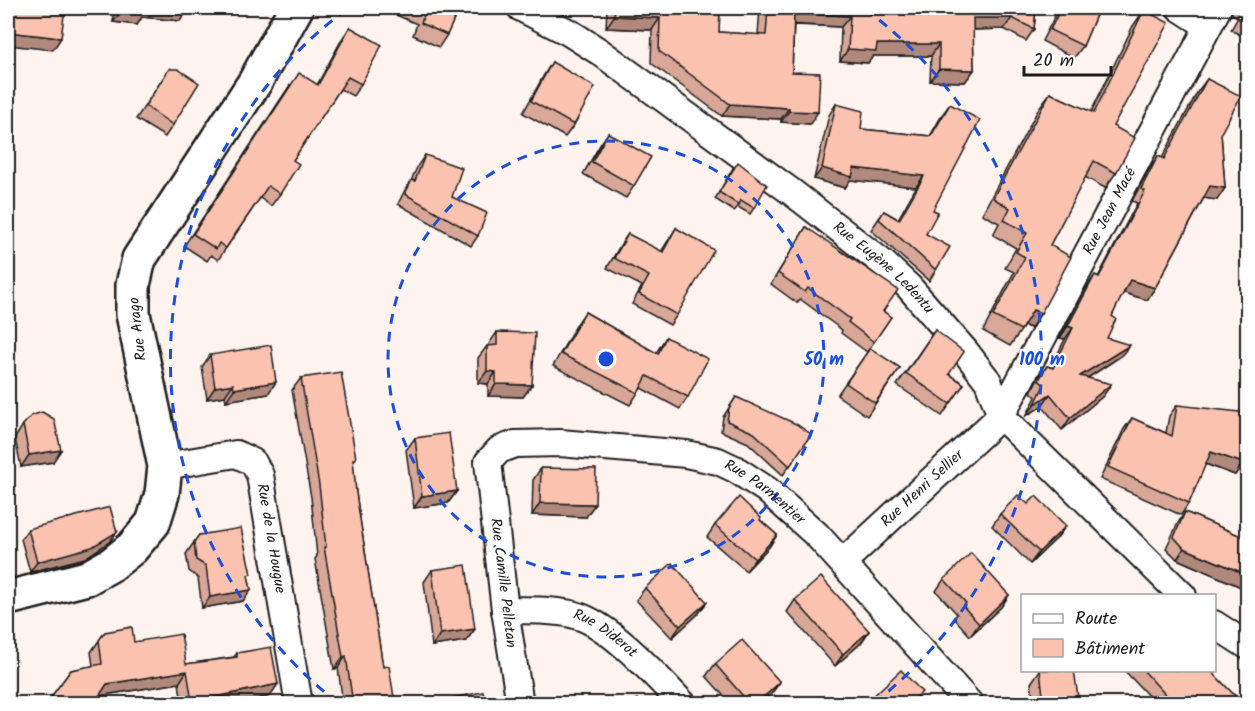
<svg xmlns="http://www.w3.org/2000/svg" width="1255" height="711" font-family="Kalam,sans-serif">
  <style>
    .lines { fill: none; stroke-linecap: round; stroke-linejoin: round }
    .street-casing { stroke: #1c1c1c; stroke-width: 30 }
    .secondary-casing { stroke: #1c1c1c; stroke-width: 38 }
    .street { stroke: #fff; stroke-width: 26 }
    .secondary { stroke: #fff; stroke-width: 33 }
    .wall { fill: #d8a797; stroke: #1c1c1c; stroke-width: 1.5 }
    .shaded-wall { fill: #b0887b; stroke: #1c1c1c; stroke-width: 1.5 }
    .building { fill: #fbc2b0; stroke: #1c1c1c; stroke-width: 1.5 }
    .ring { fill: none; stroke: #1d4ed8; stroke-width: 3; stroke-dasharray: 10 8 }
    .labels { text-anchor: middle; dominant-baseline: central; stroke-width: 4.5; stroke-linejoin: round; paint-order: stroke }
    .street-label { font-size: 15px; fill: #1c1c1c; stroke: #fff }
    .centre { fill: #1d4ed8; stroke: #fff; stroke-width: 3 }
    .ring-label { font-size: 18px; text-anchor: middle; font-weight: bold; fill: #1d4ed8; stroke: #fff; stroke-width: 4.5; stroke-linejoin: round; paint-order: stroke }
  </style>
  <rect width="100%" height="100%" fill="#fef3ef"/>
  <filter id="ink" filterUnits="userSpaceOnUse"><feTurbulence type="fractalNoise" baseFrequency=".0167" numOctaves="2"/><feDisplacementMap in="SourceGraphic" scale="12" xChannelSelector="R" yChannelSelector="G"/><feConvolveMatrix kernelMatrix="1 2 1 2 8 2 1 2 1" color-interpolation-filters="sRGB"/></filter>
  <g filter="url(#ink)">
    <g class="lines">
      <defs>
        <g id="street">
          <path id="s1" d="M521,8l49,25 30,19 193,141 90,70 26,24 56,64 23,30 13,35 182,180"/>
          <path d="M1180,8l28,18"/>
          <path id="s2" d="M165,466l71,-12 17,8 7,13 39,229"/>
          <path id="s3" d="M843,562l158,-146 217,-408"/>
          <path id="s4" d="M505,610c22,1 49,-1 70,5 35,9 83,63 108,89"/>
          <path d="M1214,624l34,22"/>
          <path id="s5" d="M520,704l-15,-94 -17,-148 11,-12 16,-6 45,-1 126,11 32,7 17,8 32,21 50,45 153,169"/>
        </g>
        <path id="secondary" d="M8,598l79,-20 25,-14 20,-16 21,-25 9,-29 3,-28 -32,-152v-29l6,-26 116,-177 41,-74"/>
      </defs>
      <use href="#street" class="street-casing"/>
      <use href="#secondary" class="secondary-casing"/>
      <use href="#street" class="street"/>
      <use href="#secondary" class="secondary"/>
    </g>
    <g class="wall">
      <path d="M115,8h74l-9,13 -38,-4 -5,8 -24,-3z"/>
      <path d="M380,8h79l-12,27 -8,12 -26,-12 4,-11z"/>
      <path d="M607,8h113l-1,24 39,3 2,-27h276l-2,21 -8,12 -22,-12 -31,1 1,40 -9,12 -35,-1 1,-25h-58l-5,7 -28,-2 1,-34 -47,-2 -2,47 18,52 -29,-2v-3l-59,-3 -71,-53 1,-33 -46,-2z"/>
      <path d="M1059,8h40l-16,38 -9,12 -32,-17z"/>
      <path d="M1231,8h17v31l-17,-9 7,-13 -6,-3z"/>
      <path d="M1144,10l-31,116 3,47 -11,15 -20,-11 -35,68 -19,83 -7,-2 -14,20 -27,-15 31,-59 -9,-4 11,-20 -23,-13 6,-12 -17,-9 57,-106 11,-15 41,19 42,-86z"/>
      <path d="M350,27l11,57 -8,12 -13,-7 -47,71 -13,34 -9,12 -11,-8 -42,62 -7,-5 -4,6 -23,-15 106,-161h27l25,-46z"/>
      <path d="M552,62l22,63 -9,12 -42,-24 21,-38z"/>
      <path d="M169,69l4,56 -8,12 -29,-18z"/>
      <path d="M1207,79l14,54 4,55 -8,12 -13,-2 -49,90 -8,12 -24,-8 -11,24 -5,22 14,18 -33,22 23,6 -8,12 -41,34 -20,-24 -16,10 10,-19 -5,-5 7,-14 9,-12 4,1 14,-28 -5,-1 27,-51 8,-12 3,2 39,-74 -5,-2 18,-33 8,-12 4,2 36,-67z"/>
      <path d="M836,104l25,25 69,7 12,-21 8,-11 -17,106 -7,24 10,36 -7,11 -58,-51 13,-19 14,8 18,-32 -66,-7 -5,8 -31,-9 15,-64z"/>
      <path d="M608,133l26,53 -8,12 -43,-24 17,-29z"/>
      <path d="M425,155l27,42 26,39 -7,10 -73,-42 7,-14 6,-9 7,-16z"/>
      <path d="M733,168l21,40 -4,6 -12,-7 -4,4 -19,-12z"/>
      <path d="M806,227l77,84 8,6 -24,35 -26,-19 1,-3 -42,-31 -3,4 -26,-19z"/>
      <path d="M676,228l1,87 -7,10 -38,-21 10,-18 -35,-18 14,-24 7,-10 33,18z"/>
      <path d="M585,312l71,41 10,-16 22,60 -8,12 -39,-21 -11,17 -77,-39 24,-42z"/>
      <path d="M935,330l14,44 15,10 -22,32 -45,-31z"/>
      <path d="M497,332l35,53 -9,12 -35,-1v-12l-10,-1v-25l9,-12h2v-2z"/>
      <path d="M870,348l30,20 -33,48 -30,-21z"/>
      <path d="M210,355l58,39 -42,7 -1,-5 -18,3 -5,-32z"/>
      <path d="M301,378l55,80 -3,4 3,31 27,174 12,37h-52l-5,-36 -4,1 -19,-110 2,-3 -6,-59 -19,-107z"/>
      <path d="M736,397l75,37 -28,41 -35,-32 -27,-12 2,-14z"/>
      <path d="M1177,405l66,58 -8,12 -30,-11 -16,39 -8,12 -81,-36 24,-50 8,-11 34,15 3,-17z"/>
      <path d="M23,425l30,37 -32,5 -6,-29z"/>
      <path d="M415,438l42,53 -9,12 -34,5 -8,-58z"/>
      <path d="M541,468l45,49 -54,-2 1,-35z"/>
      <path d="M1185,512l63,27v51l-71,-31 -11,-11 12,-25z"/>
      <path d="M1000,514l57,24 -27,26 -38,-38z"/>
      <path d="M760,520l17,15 -8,12 -23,24 -39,-34 8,-12z"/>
      <path d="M28,529l89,3 -8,10 -24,16 -55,14 -9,-33z"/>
      <path d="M199,535l49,42 3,13 -8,11 -41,7 -4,-30 -9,-7 -3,-17z"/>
      <path d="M432,570l43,59 -9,12 -34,5 -8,-64z"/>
      <path d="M944,579l65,16 -8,12 -31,29 -16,-18 3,-4 -21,-23z"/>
      <path d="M645,588l62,14 -9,12 -26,24 -36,-38z"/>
      <path d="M795,600l74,31 -8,12 -26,23 -48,-54z"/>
      <path d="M105,632l29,10 52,22 48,-7 3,-4 33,43 -36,8h-52l-3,-21 -80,13 -5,8h-48l25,-34 22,-4 -2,-14z"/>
      <path d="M715,664l65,18 -9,12 -10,10h-30l-25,-28z"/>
      <path d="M1040,670l39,34h-45l-3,-21z"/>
      <path d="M1124,670h86l32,33 6,1h-92z"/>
    </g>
    <g class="shaded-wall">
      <path d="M144,8h32l13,1 -9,12 -38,-4 -5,8 -24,-3 9,-12z"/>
      <path d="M794,13l56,3 -9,11 -55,-3z"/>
      <path d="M614,16l46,2 -8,12 -46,-2z"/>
      <path d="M973,18h39l-8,11 -39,1z"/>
      <path d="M8,32l53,6 -8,12 -45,-5z"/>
      <path d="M877,44h62l-8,12h-58l-5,7 -28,-2 8,-12z"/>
      <path d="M939,69l35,1 -9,12 -35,-1z"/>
      <path d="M730,104l59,4 -8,11 -59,-3z"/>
      <path d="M789,111l29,1 -8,12 -29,-2z"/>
      <path d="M822,168h32l70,8 -8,11 -66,-7 -5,8 -31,-9z"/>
      <path d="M1210,186l15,2 -8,12 -15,-2z"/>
      <path d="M1130,280l25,8 -8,12 -26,-8z"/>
      <path d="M1033,310l8,3 -10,15 -9,-3z"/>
      <path d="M1068,326l5,2 -8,11 -5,-1z"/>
      <path d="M1130,345l-9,11 -49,32 8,-12z"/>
      <path d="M487,371l9,1 -8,12 -10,-1z"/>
      <path d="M276,382l-8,12 -42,7 8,-12z"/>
      <path d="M233,384l-8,12 -18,3 8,-12z"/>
      <path d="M496,384l36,1 -9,12 -35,-1z"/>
      <path d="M1111,384l-8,12 -41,34 8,-12z"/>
      <path d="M1050,394l-8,12 -16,10 9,-12z"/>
      <path d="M61,450l-8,12 -32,5 8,-12z"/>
      <path d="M1211,452l32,11 -8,12 -32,-12z"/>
      <path d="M457,491l-9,12 -34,5 8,-12z"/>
      <path d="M540,503l55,1 -9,13 -54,-2z"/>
      <path d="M1066,526l-9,12 -27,26 9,-12z"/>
      <path d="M117,532l-8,10 -24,16 -55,14 7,-10z"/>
      <path d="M777,535l-8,12 -23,24 9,-12z"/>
      <path d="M1184,548l64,27v15l-71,-31z"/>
      <path d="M251,590l-8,11 -41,7 8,-11z"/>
      <path d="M1009,595l-8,12 -31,29 9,-12z"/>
      <path d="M707,602l-9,12 -26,24 8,-12z"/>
      <path d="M475,629l-9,12 -34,5 8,-12z"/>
      <path d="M869,631l-8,12 -26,23 8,-12z"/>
      <path d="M346,656l-8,12 -4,1 9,-12z"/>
      <path d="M187,671l-8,12 -81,13 9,-12z"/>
      <path d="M780,682l-9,12 -10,10h-5z"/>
      <path d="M278,684l-8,12 -36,8h-43l1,-2z"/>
    </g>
    <g class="building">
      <path d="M8,8h57l-4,30 -53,-6z"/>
      <path d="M122,8h24l-1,5 -23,-3z"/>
      <path d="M415,8h44l-12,27 -26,-12 4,-11z"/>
      <path d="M615,8h105l-1,24 47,3 2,-27h268l-2,21 -22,-11h-39l1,52 -35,-1v-25h-62l-1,7 -28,-2 2,-33 -56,-3 -2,59 28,1 -2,39 -29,-1v-3l-59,-4 -71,-53 1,-33 -46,-2z"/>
      <path d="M1061,8h38l-16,38 -33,-16z"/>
      <path d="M1245,8h3v15l-9,-4z"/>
      <path d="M1144,10l25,13 -56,103 22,12 -19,35 -22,-12 -44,84 21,12 -30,56 -8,-3 -12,20 -28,-14 32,-59 -9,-5 11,-19 -23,-13 6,-12 -17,-10 57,-105 44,20z"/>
      <path d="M350,27l32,18 -21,39 -13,-7 -55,83 6,4 -19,30 -12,-8 -42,62 -7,-5 -3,6 -23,-15 106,-161 19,12z"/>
      <path d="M552,62l43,25 -21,38 -43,-24z"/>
      <path d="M169,69h9l21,14 -26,42 -28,-19z"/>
      <path d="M1207,79l34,17 -20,37 4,55 -15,-2 -55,102 -25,-8 -18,36 4,3 -9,19 23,7 -50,31 31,8 -41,34 -20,-24 -15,10 9,-19 -5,-5 8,-14 6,2 20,-40 -5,-2 27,-51 4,2 46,-86 -4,-2 17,-33 6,3z"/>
      <path d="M836,104l27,7 -2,18 70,7 19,-32 30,16 -47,90 5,2 -12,22 24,13 -14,23 -57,-51 5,-8 15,9 25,-44 -70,-8 -2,9 -30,-9z"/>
      <path d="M608,133l43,24 -17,29 -42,-24z"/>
      <path d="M425,155l37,13 -10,29 35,16 -9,23 -73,-42 7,-14 3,1z"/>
      <path d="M738,162l29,23 -13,23 -13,-8 -2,5 -20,-13z"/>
      <path d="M806,227l92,63 -15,21 8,6 -17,25 -26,-20 2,-3 -42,-31 -3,4 -27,-19z"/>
      <path d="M676,228l38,22 -37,65 -38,-21 10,-18 -35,-18 14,-24 35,18z"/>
      <path d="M585,312l73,42 8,-17 42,22 -20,38 -41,-21 -9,17 -77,-39z"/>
      <path d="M935,330l29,22 -15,22 15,10 -14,20 -44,-31z"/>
      <path d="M497,332l38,1 -3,52 -36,-1v-12l-9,-1v-25l10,-1z"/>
      <path d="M271,345l5,37 -42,7 -1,-5 -18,3 -5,-32z"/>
      <path d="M870,348l30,20 -25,35 -29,-20z"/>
      <path d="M341,372l15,86 -3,1 3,34 27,174 6,-1 6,38h-42l-7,-48 -3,1 -19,-110h2l-7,-62 -18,-107z"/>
      <path d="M736,397l60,27 15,10 -21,32 -36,-33 -27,-12 2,-13z"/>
      <path d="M1177,405l71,8v39l-5,11 -32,-11 -22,51 -81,-36 24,-49 40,18z"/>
      <path d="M42,412l12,7 7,31 -32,5 -6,-30 8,-9z"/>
      <path d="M449,433l8,58 -35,5 -7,-58z"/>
      <path d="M541,468l55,1 -1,35 -55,-1z"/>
      <path d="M1018,495l10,9 8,-8 30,30 -27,26 -39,-38z"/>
      <path d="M739,497l22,21 -1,2 17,15 -22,24 -40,-34z"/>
      <path d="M110,507l7,25 -25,15 -55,15 -9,-33z"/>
      <path d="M1185,512l63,27v36l-64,-27 -10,-11z"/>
      <path d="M241,528l10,46 -3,1 3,15 -41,7 -4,-31 -10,-6 -2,-18 5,-7z"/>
      <path d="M971,553l38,42 -30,29 -16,-18 3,-3 -22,-24z"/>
      <path d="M672,563l35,39 -27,24 -35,-38z"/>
      <path d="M466,565l9,64 -35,5 -8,-64z"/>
      <path d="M821,577l48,54 -26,23 -48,-54z"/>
      <path d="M132,627l2,15 47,-8 5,30 51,-7v-4l34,-6 7,37 -86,18 -5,-31 -80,13 -13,20h-43l-3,-3 23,-31 31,-6 -3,-24 6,-8z"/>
      <path d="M742,640l38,42 -24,22h-6l-35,-40z"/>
      <path d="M901,670l21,22 -5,5 6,7h-52l-3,-3z"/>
      <path d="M1040,670h34l5,34h-35z"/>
      <path d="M1143,670h67l32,33 6,-5v6h-74z"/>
      <path d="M483,692l2,12h-37l-1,-5z"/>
      <path d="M637,699l2,5h-12z"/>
    </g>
  </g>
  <g class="ring">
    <circle cx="606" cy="359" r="218"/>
    <path d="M338 703A436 436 0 0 1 347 9M865 9A436 436 0 0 1 874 703"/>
  </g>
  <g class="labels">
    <g class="street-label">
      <text stroke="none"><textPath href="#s3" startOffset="447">Rue Jean Macé</textPath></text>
      <text stroke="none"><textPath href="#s1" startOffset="447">Rue Eugène Ledentu</textPath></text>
      <text transform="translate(138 329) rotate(-97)">Rue Arago</text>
      <text stroke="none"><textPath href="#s3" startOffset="108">Rue Henri Sellier</textPath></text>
      <text stroke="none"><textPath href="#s5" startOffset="538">Rue Parmentier</textPath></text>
      <text stroke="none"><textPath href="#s2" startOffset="170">Rue de la Hougue</textPath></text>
      <text transform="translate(503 583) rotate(83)">Rue Camille Pelletan</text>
      <text stroke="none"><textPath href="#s4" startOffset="106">Rue Diderot</textPath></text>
    </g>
  </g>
  <circle cx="606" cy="359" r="9" class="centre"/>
  <g class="ring-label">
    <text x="824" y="365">50 m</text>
    <text x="1042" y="365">100 m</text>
  </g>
  <rect width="1255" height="711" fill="none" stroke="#fff" stroke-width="30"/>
  <rect x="15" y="15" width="1225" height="681" fill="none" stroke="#1c1c1c" stroke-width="2" filter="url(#ink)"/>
  <rect x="1021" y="594" width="195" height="78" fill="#ffffff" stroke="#a4a4a4" stroke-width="1.5"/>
  <rect x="1033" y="614" width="30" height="9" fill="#ffffff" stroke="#a4a4a4" stroke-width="1.5"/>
  <text x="1075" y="624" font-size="18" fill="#1c1c1c">Route</text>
  <rect x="1033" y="639" width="30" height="18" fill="#fbc2b0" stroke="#a4a4a4" stroke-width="1.5"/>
  <text x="1075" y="654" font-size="18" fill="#1c1c1c">Bâtiment</text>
  <path d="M1024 66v9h87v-9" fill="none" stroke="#1c1c1c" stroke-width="3"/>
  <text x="1033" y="66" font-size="18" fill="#1c1c1c" stroke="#ffffff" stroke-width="4.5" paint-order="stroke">20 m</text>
</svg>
